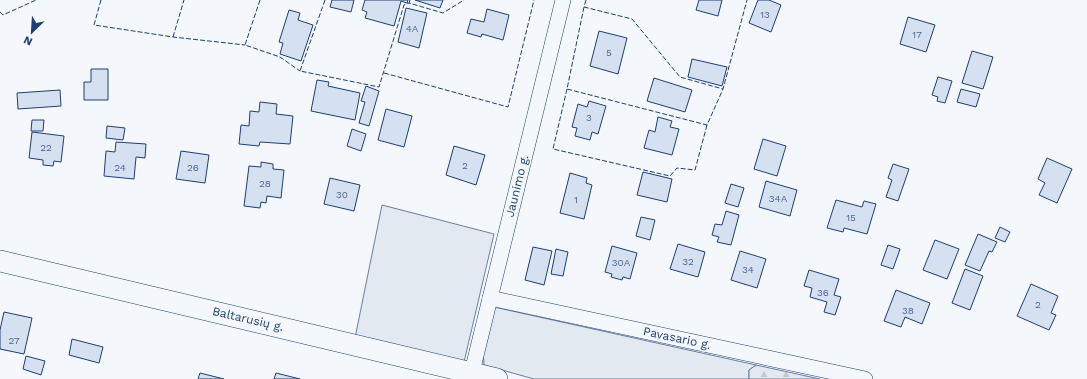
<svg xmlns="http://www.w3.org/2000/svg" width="1087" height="379" font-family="'Work Sans',sans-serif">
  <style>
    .green { fill: #e3e9f0; stroke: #687fa3 }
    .forest { fill: url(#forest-firs); stroke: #687fa3 }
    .building { fill: #d5e0f0; stroke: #1d3f73 }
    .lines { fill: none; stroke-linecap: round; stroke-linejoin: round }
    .street-casing { stroke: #1d3f73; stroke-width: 16 }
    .secondary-casing { stroke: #1d3f73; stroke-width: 22 }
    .street { stroke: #f4f7fb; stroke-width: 15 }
    .secondary { stroke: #f4f7fb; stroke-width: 21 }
    .fence { stroke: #1d3f73; stroke-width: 1; stroke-dasharray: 5 2; stroke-linecap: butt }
    .labels { text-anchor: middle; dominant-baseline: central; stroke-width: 3; stroke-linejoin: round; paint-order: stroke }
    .number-label { font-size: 10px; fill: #4b6792 }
    .street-label { font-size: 12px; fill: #1d3f73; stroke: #f4f7fb }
  </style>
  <defs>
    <pattern id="forest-firs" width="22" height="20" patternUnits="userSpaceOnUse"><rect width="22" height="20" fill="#e3e9f0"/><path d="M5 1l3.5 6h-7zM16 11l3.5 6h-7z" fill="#c2c9d1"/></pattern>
  </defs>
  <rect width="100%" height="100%" fill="#f4f7fb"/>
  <g class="green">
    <path d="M382,205l112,29 -30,128 -109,-24z"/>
    <path d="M494,307l262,58 -7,5v9h-215l-50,-14 -1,-17z"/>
  </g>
  <path class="forest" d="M756,365l64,14h-71v-9z"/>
  <g class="building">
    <path d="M332,0h22l-3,12 -21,-5z"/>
    <path d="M365,0h43l-1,3 -6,-2 -7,25 -29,-8 2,-6 -5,-2z"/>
    <path d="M415,0h28l-3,8z"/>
    <path d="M699,0h23l-4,16 -22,-6z"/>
    <path d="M758,0h11l12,5 -10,27 -22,-9z"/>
    <path d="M406,8l21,5 -8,35 -21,-6z"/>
    <path d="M487,9l22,6 -6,25 -21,-6 -1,3 -14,-4 4,-14 13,3z"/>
    <path d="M289,10l11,3 -2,7 15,5 -12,36 -21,-7 3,-11 -4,-1z"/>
    <path d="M908,17l27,8 -9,27 -26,-8z"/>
    <path d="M599,31l28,7 -9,36 -28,-8z"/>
    <path d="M972,51l21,6 -10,32 -21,-6z"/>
    <path d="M692,59l35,8 -5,19 -34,-9z"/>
    <path d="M91,69h17v31h-24v-18h7z"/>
    <path d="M938,77l14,4 -7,22 -8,-2 1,-4 -6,-2z"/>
    <path d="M654,78l38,12 -7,22 -38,-11z"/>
    <path d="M317,80l12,2 -1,4 32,7 -5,27 -44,-9z"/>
    <path d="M366,86l13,5 -10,35 -10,-3 6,-21 -4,-1z"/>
    <path d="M961,89l19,5 -4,13 -19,-5z"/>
    <path d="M60,90l1,16 -43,3 -1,-16z"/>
    <path d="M589,101l17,5 -8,28 -6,-2 -2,8 -15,-4 2,-8 -5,-1 6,-23 9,3z"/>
    <path d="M260,102l17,2 -1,10 17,2 -3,28 -30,-2 -1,4 -20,-2 2,-19 8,1 1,-15 9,1z"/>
    <path d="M386,109l26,7 -8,31 -26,-7z"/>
    <path d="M658,117l14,4 -2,6 9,2 -7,26 -28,-7 5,-18 6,2z"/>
    <path d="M32,120h12l-1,11h-12z"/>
    <path d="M107,126l18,2 -2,12 -17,-2z"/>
    <path d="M352,129l14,5 -5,17 -14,-5z"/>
    <path d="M32,132l32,4 -3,26 -7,-1 -1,5 -10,-1v-5l-14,-2z"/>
    <path d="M763,139l23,7 -9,30 -23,-7z"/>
    <path d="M116,142l30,2 -1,14 -9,-1 -2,22 -30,-3 2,-25 9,1z"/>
    <path d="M454,146l31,9 -9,30 -30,-10z"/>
    <path d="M181,151l28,4 -4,28 -29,-4z"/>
    <path d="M1047,158l25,11 -15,34 -18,-8 6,-12 -7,-4z"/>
    <path d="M261,162l12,2v5l11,1 -3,28 -14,-2 -1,7 -5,-1 -1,6 -16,-2 5,-40 12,1z"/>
    <path d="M893,164l16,5 -11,32 -12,-4 6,-17 -4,-2z"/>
    <path d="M643,172l29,7 -5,23 -30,-7z"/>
    <path d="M570,173l17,5 -1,5 6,2 -8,34 -24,-6z"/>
    <path d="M330,178l30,7 -6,26 -30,-7z"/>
    <path d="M766,181l31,9 -7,26 -31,-9z"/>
    <path d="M731,184l13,4 -6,19 -13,-4z"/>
    <path d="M836,200l26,7 2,-6 12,3 -9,30 -23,-6 -1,4 -16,-4z"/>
    <path d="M726,211l13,4 -8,30 -14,-3 2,-5 -7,-2 3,-11 7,1z"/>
    <path d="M641,217l14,3 -5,20 -14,-4z"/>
    <path d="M1000,227l10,5 -5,10 -10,-4z"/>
    <path d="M978,234l19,8 -5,10 -3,-1 -9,20 -15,-6z"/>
    <path d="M935,240l24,9 -12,30 -24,-9z"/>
    <path d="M678,244l27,8 -7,25 -28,-8z"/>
    <path d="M888,245l12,4 -7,20 -12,-4z"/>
    <path d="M612,246l25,7 -7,26 -7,-2 -1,3 -11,-3 1,-3 -7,-2z"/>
    <path d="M533,247l19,4 -8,34 -19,-5z"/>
    <path d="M556,249l12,3 -5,24 -12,-2z"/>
    <path d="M740,251l26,8 -9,29 -26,-8z"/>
    <path d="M965,269l18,7 -13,34 -18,-7z"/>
    <path d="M809,270l30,9 -5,16 7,2 -6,18 -11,-3 3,-10 -17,-5 2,-9 -8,-2z"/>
    <path d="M1031,284l27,12 -7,17 5,2 -7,15 -32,-14z"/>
    <path d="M896,290l34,13 -8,21 -17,-7 -4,10 -17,-6z"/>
    <path d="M4,312l28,6 -8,36 -24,-5v-19z"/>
    <path d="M72,339l31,8 -4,16 -30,-8z"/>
    <path d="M26,356l19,5 -4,14 -18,-6z"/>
    <path d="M200,373l24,6h-26z"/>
    <path d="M276,373l24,6h-26z"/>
  </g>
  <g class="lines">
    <defs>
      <g id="street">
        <path d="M490,298l375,81"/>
        <path d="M472,372l91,-372"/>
      </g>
      <path id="secondary" d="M0,261l497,118"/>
    </defs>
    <use href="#street" class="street-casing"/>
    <use href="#secondary" class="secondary-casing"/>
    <use href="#street" class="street"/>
    <use href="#secondary" class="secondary"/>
    <g class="fence">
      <path d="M101,0l-7,25 79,12 72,8"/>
      <path d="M260,0l-15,45 35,12 20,14"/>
      <path d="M325,0l-25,71 79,16 25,-82 5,-2"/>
      <path d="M410,0l-1,3 34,10 21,-13"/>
      <path d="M586,0l-2,7 48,12 48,58 43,12 24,-89"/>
      <path d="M584,7l-17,82 140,36 16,-36"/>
      <path d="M0,12l3,3 33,-15"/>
      <path d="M173,37l11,-37"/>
      <path d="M384,73l124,34 26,-107"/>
      <path d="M567,89l-14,60 117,27 7,-8 18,2 12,-45"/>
    </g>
  </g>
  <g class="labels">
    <g class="number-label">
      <text x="765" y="14">13</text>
      <text x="412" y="28">4A</text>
      <text x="917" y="34">17</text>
      <text x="609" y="52">5</text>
      <text x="589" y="117">3</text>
      <text x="46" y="147">22</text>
      <text x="465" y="165">2</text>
      <text x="120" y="167">24</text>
      <text x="193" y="167">26</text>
      <text x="265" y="183">28</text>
      <text x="342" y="194">30</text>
      <text x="778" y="198">34A</text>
      <text x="576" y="199">1</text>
      <text x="851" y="217">15</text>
      <text x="688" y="261">32</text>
      <text x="621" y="262">30A</text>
      <text x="748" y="269">34</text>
      <text x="823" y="292">36</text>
      <text x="1038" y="304">2</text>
      <text x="908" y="310">38</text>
      <text x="14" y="340">27</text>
    </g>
    <g class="street-label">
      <text transform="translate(517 186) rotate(-76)">Jaunimo g.</text>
      <text transform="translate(248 319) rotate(13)">Baltarusių g.</text>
      <text transform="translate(677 338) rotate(12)">Pavasario g.</text>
    </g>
  </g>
  <g transform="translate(32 32) rotate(205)" stroke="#f4f7fb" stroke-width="3" paint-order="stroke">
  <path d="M0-3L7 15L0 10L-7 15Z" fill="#1d3f73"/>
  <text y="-6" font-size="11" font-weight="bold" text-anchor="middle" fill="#1d3f73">N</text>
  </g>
</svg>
